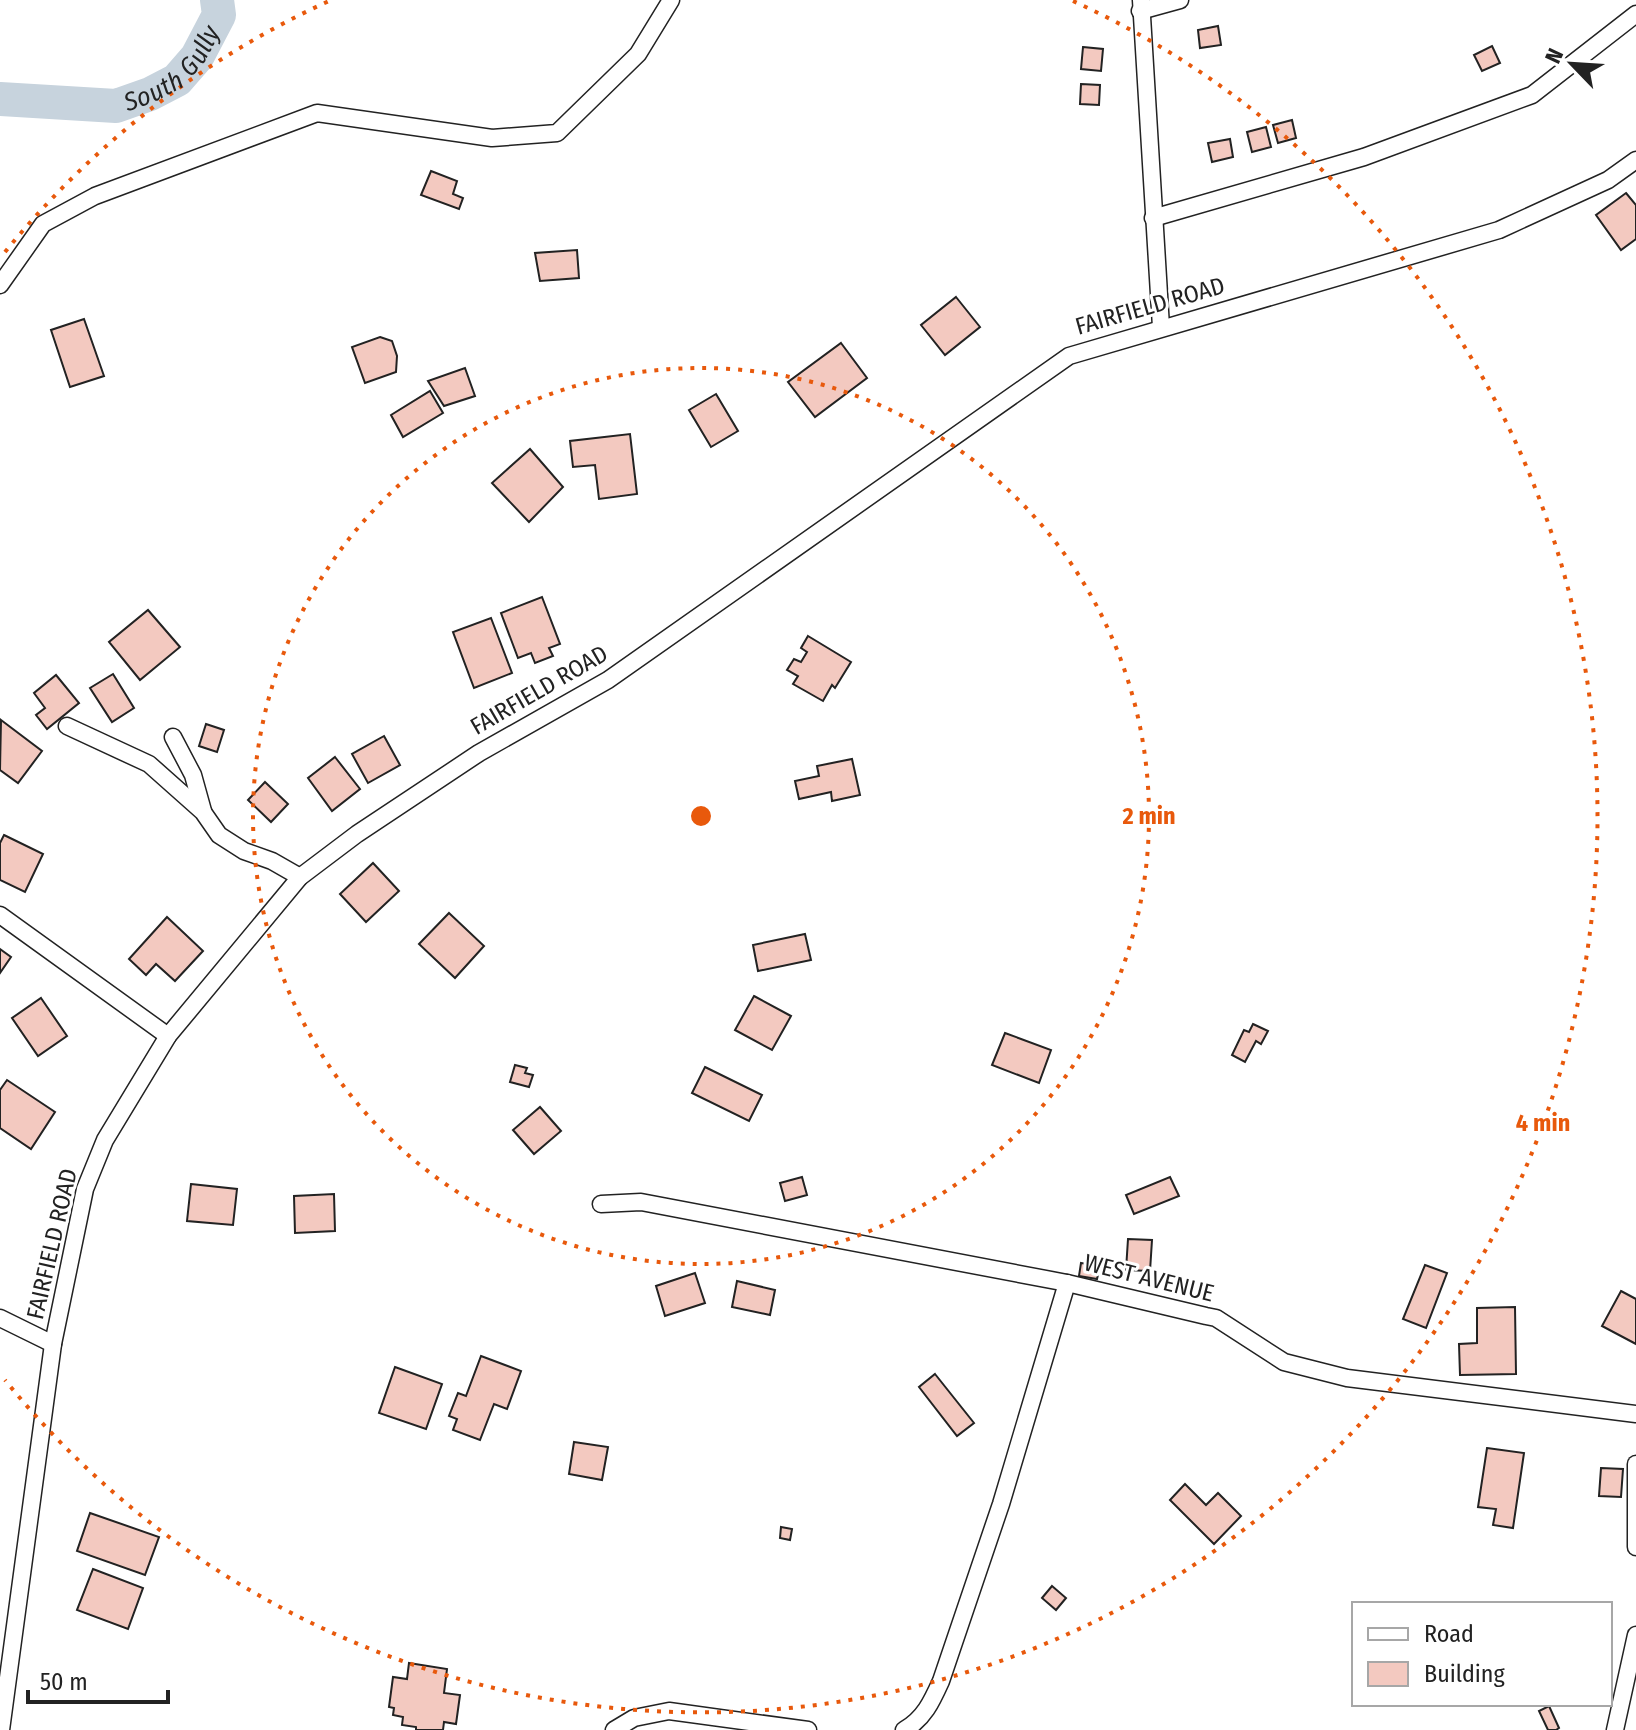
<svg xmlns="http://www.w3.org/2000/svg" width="1636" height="1730" font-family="'Fira Sans Condensed',sans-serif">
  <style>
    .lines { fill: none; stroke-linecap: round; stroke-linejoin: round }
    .river { stroke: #c7d3dd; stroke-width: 34 }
    .building { fill: #f3c9c0; stroke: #222; stroke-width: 2 }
    .street-casing { stroke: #222; stroke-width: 19 }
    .street { stroke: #fff; stroke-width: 16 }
    .ring { fill: none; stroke: #e8590c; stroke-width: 4; stroke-dasharray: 4 8 }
    .labels { text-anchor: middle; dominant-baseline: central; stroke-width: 6; stroke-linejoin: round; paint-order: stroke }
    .street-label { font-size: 24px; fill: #222; stroke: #fff }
    .water-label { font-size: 26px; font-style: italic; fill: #222; stroke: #fff }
    .centre { fill: #e8590c; stroke: #fff; stroke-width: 4 }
    .ring-label { font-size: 24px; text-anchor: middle; font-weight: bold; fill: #e8590c; stroke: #fff; stroke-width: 6; stroke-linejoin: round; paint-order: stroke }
  </style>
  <rect width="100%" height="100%" fill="#fff"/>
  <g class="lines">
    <path class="river" id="s1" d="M0,99l116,7 34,-12 27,-14 20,-23 22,-42 -2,-15"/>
  </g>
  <g class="building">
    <path d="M1218,26l3,19 -21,3 -2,-18z"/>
    <path d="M1492,46l8,17 -18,8 -8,-16z"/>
    <path d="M1083,47l20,2 -2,22 -20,-2z"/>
    <path d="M1081,84l19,1 -1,20 -19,-1z"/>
    <path d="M1292,120l4,18 -18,5 -5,-18z"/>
    <path d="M1266,127l5,20 -19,5 -5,-20z"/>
    <path d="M1230,139l3,18 -21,5 -4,-19z"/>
    <path d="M431,171l26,10 -4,13 10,4 -4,11 -38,-14z"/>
    <path d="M1626,193l10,12v34l-15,11 -25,-35z"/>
    <path d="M577,250l2,28 -39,3 -5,-28z"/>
    <path d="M956,297l24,30 -35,28 -24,-30z"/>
    <path d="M84,319l20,57 -34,11 -19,-57z"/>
    <path d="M380,337l12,4 5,15 -1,16 -31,11 -13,-36z"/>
    <path d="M841,343l26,35 -52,39 -27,-35z"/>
    <path d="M465,368l10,28 -31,10 -16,-25z"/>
    <path d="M430,391l13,22 -40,24 -12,-22z"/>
    <path d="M716,394l22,37 -27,16 -22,-37z"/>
    <path d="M630,434l7,60 -38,5 -4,-34 -22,2 -3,-26z"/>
    <path d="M530,449l33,38 -34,35 -37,-39z"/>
    <path d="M542,597l18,47 -11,4 4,8 -18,7 -4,-10 -13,5 -17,-45z"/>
    <path d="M148,610l32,37 -40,33 -31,-38z"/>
    <path d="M491,618l21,55 -38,15 -21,-56z"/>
    <path d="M808,636l43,26 -16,26 -3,-3 -9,16 -30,-17 5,-8 -11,-6 7,-11 7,3 6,-10 -6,-4z"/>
    <path d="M113,674l21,34 -22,14 -22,-34z"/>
    <path d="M56,675l23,28 -32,26 -11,-14 9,-7 -11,-15z"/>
    <path d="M1,720l41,31 -24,32 -18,-13z"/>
    <path d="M206,724l18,6 -7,22 -18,-6z"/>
    <path d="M384,736l16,29 -32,18 -16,-29z"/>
    <path d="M335,757l25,32 -28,22 -24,-33z"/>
    <path d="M852,759l8,36 -28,6 -1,-9 -32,7 -4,-18 24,-5 -2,-10z"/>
    <path d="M265,782l23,22 -17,18 -23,-22z"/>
    <path d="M4,835l39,19 -18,38 -25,-12v-37z"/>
    <path d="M373,863l26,28 -33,31 -26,-28z"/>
    <path d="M449,913l35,33 -29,32 -36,-34z"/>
    <path d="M167,917l36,34 -28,30 -19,-17 -10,11 -17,-16z"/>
    <path d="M805,934l6,26 -53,11 -5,-26z"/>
    <path d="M0,949l11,8 -11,16z"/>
    <path d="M754,996l37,20 -19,34 -37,-20z"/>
    <path d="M41,998l26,38 -29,20 -26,-38z"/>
    <path d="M1253,1024l15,7 -7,13 -5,-3 -11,21 -13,-7 12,-25 5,2z"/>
    <path d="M1005,1033l46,17 -12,33 -47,-18z"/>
    <path d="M515,1065l12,3 -2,5 8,2 -4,12 -19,-5z"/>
    <path d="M705,1067l57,28 -13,26 -57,-28z"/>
    <path d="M7,1080l48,32 -24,37 -31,-21v-38z"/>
    <path d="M540,1107l21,24 -27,23 -21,-24z"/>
    <path d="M802,1177l5,18 -22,6 -5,-18z"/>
    <path d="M1170,1177l9,19 -45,18 -8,-19z"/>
    <path d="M191,1184l46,5 -4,36 -46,-4z"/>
    <path d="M334,1194l1,37 -40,2 -1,-37z"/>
    <path d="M1128,1239l24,1 -2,31 -24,-1z"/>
    <path d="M1081,1263l19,3 -3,13 -18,-3z"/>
    <path d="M1425,1265l22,8 -21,55 -23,-9z"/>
    <path d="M695,1273l10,30 -40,13 -9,-30z"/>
    <path d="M737,1281l38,9 -5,25 -38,-8z"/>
    <path d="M1621,1291l15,8v45l-34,-18z"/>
    <path d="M1515,1307l1,67 -56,1 -1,-31 18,-1v-35z"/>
    <path d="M481,1356l40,15 -14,38 -13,-5 -14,36 -27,-10 4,-11 -8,-3 9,-23 8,3z"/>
    <path d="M395,1367l47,17 -16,45 -47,-16z"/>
    <path d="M935,1374l39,49 -17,13 -38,-49z"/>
    <path d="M574,1442l34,5 -6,33 -33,-6z"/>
    <path d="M1487,1448l37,5 -11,75 -20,-3 3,-16 -18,-2z"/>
    <path d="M1601,1468l22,1 -2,28 -22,-1z"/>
    <path d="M1185,1484l21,21 12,-12 23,23 -27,28 -44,-44z"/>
    <path d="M90,1513l69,24 -14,38 -68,-24z"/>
    <path d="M781,1527l11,2 -2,11 -10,-2z"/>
    <path d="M93,1569l50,19 -15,41 -51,-19z"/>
    <path d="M1052,1586l14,12 -10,12 -14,-12z"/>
    <path d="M409,1663l38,6 -3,24 16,2 -4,29 -12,-2 -1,8h-27v-3l-14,-2 1,-8 -10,-2 1,-7 -5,-1 4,-30 14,2z"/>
    <path d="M1549,1706l10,22 -3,2h-8l-9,-19z"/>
  </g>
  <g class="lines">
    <defs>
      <g id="street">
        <path d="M1141,0l20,327"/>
        <path d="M1140,11l40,-11"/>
        <path d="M1153,218l211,-61 168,-62 104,-81"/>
        <path d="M0,285l43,-61 52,-28 222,-83 175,25 65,-5 81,-79 33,-54"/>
        <path d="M67,726l82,38 54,48 16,23 25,16 28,10 28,16"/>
        <path d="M173,737l20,38 10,36"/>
        <path d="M0,915l168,121"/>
        <path d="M601,1204l40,-2 426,81 139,33 10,2 68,44 63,16 289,36"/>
        <path d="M0,1318l53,26"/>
        <path d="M1636,1464v83"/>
        <path d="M1,1730l52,-386 32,-155 20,-49 63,-104 132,-159 57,-43 122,-81 129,-73 461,-324 430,-126 109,-50 28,-20"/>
        <path d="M614,1730l20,-12 35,-7 139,19"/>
        <path d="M904,1730c20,-11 28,-29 37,-49l60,-177 66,-221"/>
        <path d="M1615,1730l21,-95"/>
      </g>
    </defs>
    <use href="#street" class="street-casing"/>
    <use href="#street" class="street"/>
  </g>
  <g class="ring">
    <circle cx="701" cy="816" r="448"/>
    <path d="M5 252A896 896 0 0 1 329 1M1073 1A896 896 0 1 1 5 1380"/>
  </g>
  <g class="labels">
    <g class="street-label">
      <text transform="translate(1150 306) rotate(-16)">FAIRFIELD ROAD</text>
      <text transform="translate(539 690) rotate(-30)">FAIRFIELD ROAD</text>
      <text transform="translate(52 1244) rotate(-77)">FAIRFIELD ROAD</text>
      <text transform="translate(1149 1278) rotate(14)">WEST AVENUE</text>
    </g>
    <g class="water-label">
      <text stroke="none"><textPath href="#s1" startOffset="186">South Gully</textPath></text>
    </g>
  </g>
  <circle cx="701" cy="816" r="12" class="centre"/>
  <g class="ring-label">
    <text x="1149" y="824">2 min</text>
    <text x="1543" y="1131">4 min</text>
  </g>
  <rect x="1352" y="1602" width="260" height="104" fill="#ffffff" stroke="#a7a7a7" stroke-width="2"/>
  <rect x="1368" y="1628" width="40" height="12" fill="#ffffff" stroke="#a7a7a7" stroke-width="2"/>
  <text x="1424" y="1642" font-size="24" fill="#222222">Road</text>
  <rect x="1368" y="1662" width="40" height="24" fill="#f3c9c0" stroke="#a7a7a7" stroke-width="2"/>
  <text x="1424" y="1682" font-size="24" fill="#222222">Building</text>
  <g transform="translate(1572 64) rotate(295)" stroke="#ffffff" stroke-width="6" paint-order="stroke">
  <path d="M0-6L14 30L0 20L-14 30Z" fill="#222222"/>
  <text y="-12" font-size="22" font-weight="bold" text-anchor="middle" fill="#222222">N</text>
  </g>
  <path d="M28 1690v12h140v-12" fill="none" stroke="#222222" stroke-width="4"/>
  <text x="40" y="1690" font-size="24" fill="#222222" stroke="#ffffff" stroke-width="6" paint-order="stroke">50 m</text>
</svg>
